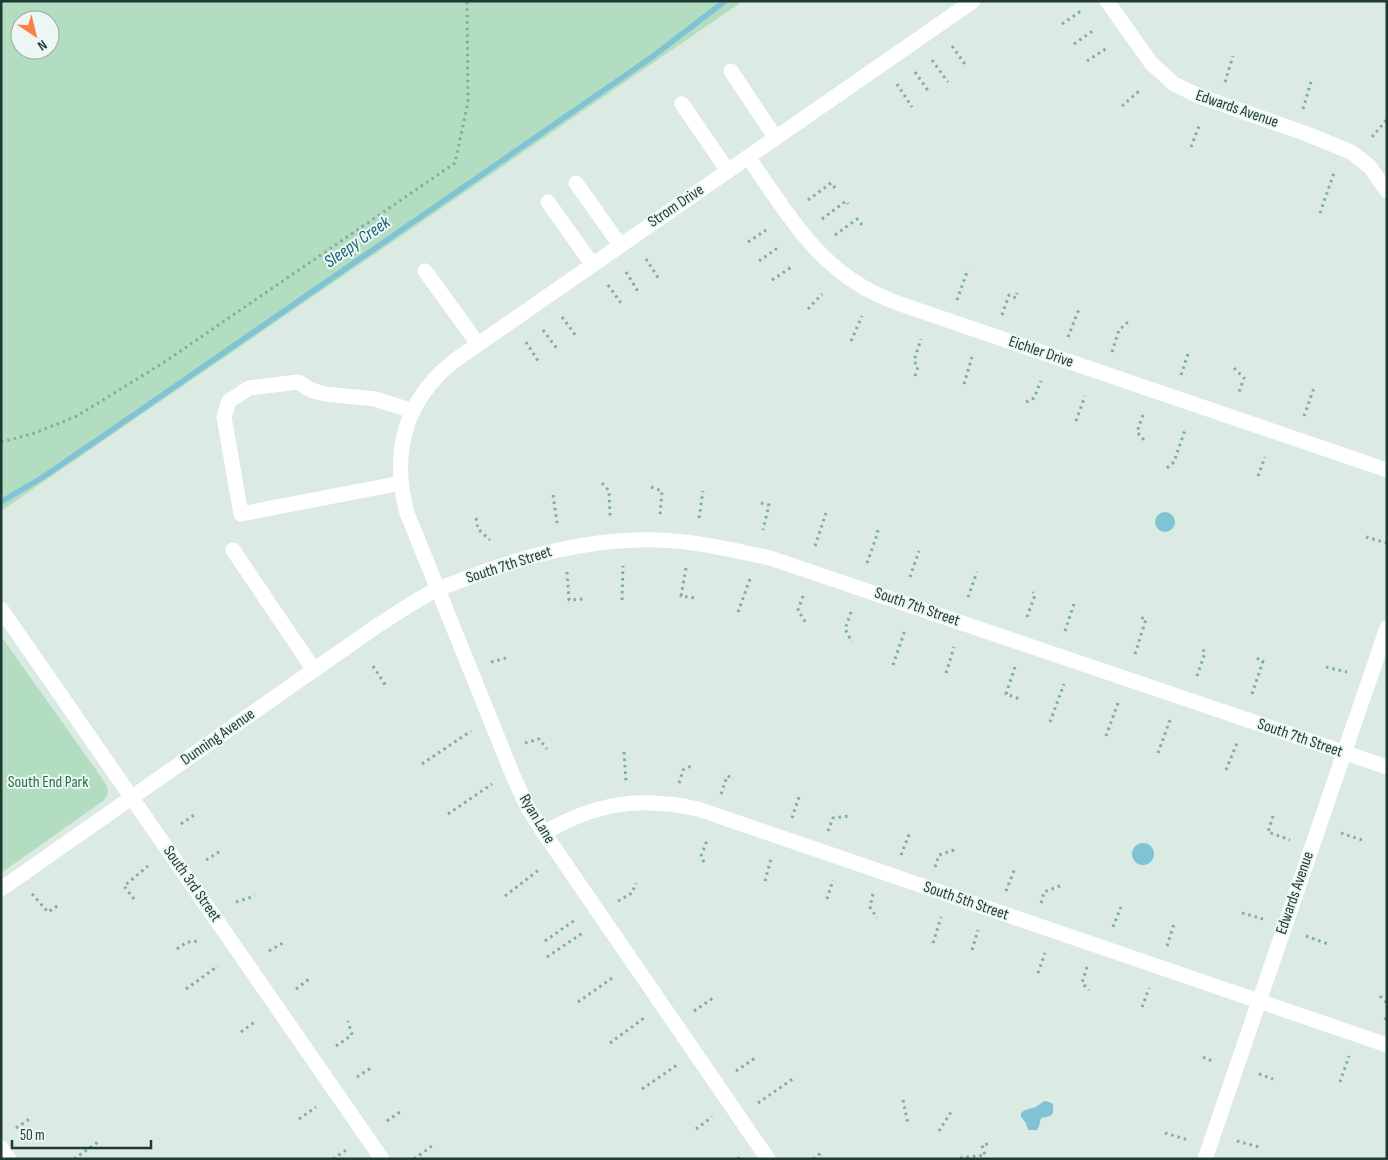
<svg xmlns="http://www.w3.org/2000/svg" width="1388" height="1160" font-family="'Sofia Sans Condensed',sans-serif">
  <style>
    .green { fill: #b3ddc0; fill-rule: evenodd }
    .water { fill: #7fc3d4 }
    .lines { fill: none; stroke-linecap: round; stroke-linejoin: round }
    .stream { stroke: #7fc3d4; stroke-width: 5.5 }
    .path { stroke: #7ab0a1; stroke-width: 3; stroke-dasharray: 2.5 4; stroke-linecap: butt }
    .minor { stroke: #fff; stroke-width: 15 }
    .labels { text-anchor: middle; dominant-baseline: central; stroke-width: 4; stroke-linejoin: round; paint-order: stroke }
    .street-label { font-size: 16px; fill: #1d3a33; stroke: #ecf6f2 }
    .park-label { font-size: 16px; fill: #257247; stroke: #ecf6f2 }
    .water-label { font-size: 18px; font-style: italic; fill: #156378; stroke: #ecf6f2 }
  </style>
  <rect width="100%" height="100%" fill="#dceae4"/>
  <g class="green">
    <path d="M1,1h742l-742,510zM20,20h30v30h-30z"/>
    <path d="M1,636l105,148c3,8 2,12 -3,17l-102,72z"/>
  </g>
  <g class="water">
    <circle cx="1165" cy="522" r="10"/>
    <circle cx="1143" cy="854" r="11"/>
    <path d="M1044,1101l5,1 4,2v9l-3,3 -9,2 -2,8 -2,4h-9l-2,-7 -5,-6v-4l4,-3 11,-3z"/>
  </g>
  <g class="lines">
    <path class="stream" d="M1,502l42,-25 63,-43 546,-377 73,-56"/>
    <g class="path">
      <path d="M1062,24l19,-13"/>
      <path d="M1074,44l20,-14"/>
      <path d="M952,46l15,21"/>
      <path d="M932,60l16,22"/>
      <path d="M1087,61l20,-13"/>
      <path d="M915,72l14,20"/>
      <path d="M1225,82l8,-26"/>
      <path d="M897,84l15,23"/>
      <path d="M1122,106l17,-15"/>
      <path d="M1303,109l8,-27"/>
      <path d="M1372,137l15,-18"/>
      <path d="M1191,147l8,-21"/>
      <path d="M808,200l23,-17 4,5"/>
      <path d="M1320,213l15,-43"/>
      <path d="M822,219l24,-18 2,3"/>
      <path d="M835,235l22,-16 5,6"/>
      <path d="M748,242l18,-12"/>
      <path d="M646,259l13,20"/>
      <path d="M759,261l20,-14"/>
      <path d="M626,272l13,21"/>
      <path d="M772,280l21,-14"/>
      <path d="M608,285l13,18"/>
      <path d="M957,300l11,-31"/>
      <path d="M808,309l14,-15"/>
      <path d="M1002,315l7,-20 7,3 1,-5"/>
      <path d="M562,317l14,19"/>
      <path d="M543,330l15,20"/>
      <path d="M1068,337l11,-28"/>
      <path d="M851,341l11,-25"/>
      <path d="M526,342l12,19"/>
      <path d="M1112,352l7,-22 11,-10"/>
      <path d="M1234,368l10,10 -6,17"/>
      <path d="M1181,375l7,-21"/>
      <path d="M915,376l3,-9 -4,-6 7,-22"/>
      <path d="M964,384l8,-27"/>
      <path d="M1026,402l8,-4 7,-17"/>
      <path d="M1143,415l-6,17 7,8"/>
      <path d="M1304,416l10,-28"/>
      <path d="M1076,421l9,-25"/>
      <path d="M1,442l34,-9 42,-17 86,-53 292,-200 13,-61 -1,-101"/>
      <path d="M1167,468l7,-6 11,-32"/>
      <path d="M1258,476l7,-19"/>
      <path d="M602,483l7,8 1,25"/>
      <path d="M651,487l11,4 -2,24"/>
      <path d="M553,495l4,28"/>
      <path d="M761,503l8,2 -6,25"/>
      <path d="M476,518l2,11 12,11"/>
      <path d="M699,518l4,-27"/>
      <path d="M1366,537l21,6"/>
      <path d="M815,546l11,-33"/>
      <path d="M867,563l11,-31 -3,-4"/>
      <path d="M686,568l-5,28 15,2"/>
      <path d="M567,572l2,28 14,-1"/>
      <path d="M910,577l9,-26"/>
      <path d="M803,596l-5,14 9,15"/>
      <path d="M968,597l9,-25"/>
      <path d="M622,600l1,-34"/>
      <path d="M738,612l12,-33"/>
      <path d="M851,612l-6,17 7,13"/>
      <path d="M1027,617l8,-22 -2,-3"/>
      <path d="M1065,631l9,-27"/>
      <path d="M1135,654l11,-35 -7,-2"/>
      <path d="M491,662l15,-4"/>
      <path d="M893,665l12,-35"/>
      <path d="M373,666l13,20"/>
      <path d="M1015,667l-9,27 14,5"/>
      <path d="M1326,667l21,5"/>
      <path d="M946,673l8,-26"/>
      <path d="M1197,676l8,-23 -4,-7"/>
      <path d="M1252,694l11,-33 -7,-3"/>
      <path d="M1050,722l14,-38"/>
      <path d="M1106,736l12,-33"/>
      <path d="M525,743l14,-4 8,10"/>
      <path d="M624,752l2,29"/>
      <path d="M1158,753l12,-33"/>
      <path d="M422,764l49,-33"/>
      <path d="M1226,770l11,-27"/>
      <path d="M679,783l4,-13 10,-5"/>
      <path d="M721,794l6,-18 7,2"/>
      <path d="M448,814l44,-30"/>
      <path d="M1273,816l-5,16 22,8"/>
      <path d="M792,818l7,-21"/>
      <path d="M181,824l16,-11"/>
      <path d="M828,831l5,-13 16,-2"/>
      <path d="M1341,833l21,7"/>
      <path d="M901,855l9,-23"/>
      <path d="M206,860l16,-10"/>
      <path d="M704,862l-3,-6 7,-18"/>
      <path d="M935,867l4,-12 18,-6"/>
      <path d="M765,881l6,-22"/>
      <path d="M1006,891l9,-23"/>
      <path d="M32,894l16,18 11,-7"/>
      <path d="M873,894l-3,13 7,11"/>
      <path d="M505,896l35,-27"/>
      <path d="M134,899l-10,-13 24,-20"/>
      <path d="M827,899l6,-19"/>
      <path d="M618,901l14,-8 4,-10"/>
      <path d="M236,902l19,-6"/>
      <path d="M1041,903l3,-11 18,-7"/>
      <path d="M1242,913l21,6"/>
      <path d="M1113,927l8,-20"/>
      <path d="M1306,936l22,8"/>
      <path d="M545,941l30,-21"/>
      <path d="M933,943l8,-26"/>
      <path d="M1167,946l7,-22"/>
      <path d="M177,949l10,-7 13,-1"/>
      <path d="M972,950l6,-20"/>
      <path d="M269,951l14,-8"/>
      <path d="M547,957l37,-25"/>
      <path d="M1087,967l-5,16 7,7"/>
      <path d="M1038,973l7,-20"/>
      <path d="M186,989l32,-23"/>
      <path d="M296,989l13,-10"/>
      <path d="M1380,996l7,7"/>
      <path d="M578,1002l37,-26"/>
      <path d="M1142,1007l7,-19"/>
      <path d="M694,1011l19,-13"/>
      <path d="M1385,1020l2,-6"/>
      <path d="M241,1032l15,-11"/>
      <path d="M610,1043l34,-25"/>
      <path d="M336,1046l16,-11 -4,-14"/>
      <path d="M1203,1057l11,5"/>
      <path d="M736,1071l19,-13"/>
      <path d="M1259,1074l14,5"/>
      <path d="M357,1077l14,-9"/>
      <path d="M1340,1082l9,-26"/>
      <path d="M642,1089l35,-24"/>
      <path d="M903,1100l5,24"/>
      <path d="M758,1103l36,-25"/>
      <path d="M299,1119l17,-12"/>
      <path d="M387,1121l14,-10"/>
      <path d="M16,1128l15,-10"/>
      <path d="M696,1129l16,-12"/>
      <path d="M939,1131l14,-22"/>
      <path d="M1165,1133l23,7"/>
      <path d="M1237,1141l22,6"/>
      <path d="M960,1158l25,-3 -3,-10 6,-1"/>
      <path d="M74,1159l24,-17"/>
      <path d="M333,1159l13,-9"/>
      <path d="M414,1159l18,-13"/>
      <path d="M738,1159l2,-2"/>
      <path d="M813,1159l8,-6"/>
    </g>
    <g class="minor">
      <path d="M1107,1l44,62 23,21 25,12 108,38 44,18 19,15 17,24"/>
      <path d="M731,71l44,66"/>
      <path d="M682,104l46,67"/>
      <path d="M748,157c31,44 60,95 107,125 15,10 31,17 48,23l484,165"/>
      <path d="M576,183l44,62"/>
      <path d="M548,202l44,62"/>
      <path d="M425,271l53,73"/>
      <path d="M401,483l-160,31 -17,-97 5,-16 20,-13 49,-6 13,8 14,4 50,5 38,12"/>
      <path d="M233,550l81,120"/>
      <path d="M1,609l381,550"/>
      <path d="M544,833c51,-30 96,-37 154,-24l689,236"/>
      <path d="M1,889l373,-261c20,-13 40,-27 62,-38 11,-5 24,-9 36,-14 59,-22 121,-38 185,-36 39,1 76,10 113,18l617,209"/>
      <path d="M1,1148l8,11"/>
      <path d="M768,1159l-224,-326 -16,-25 -14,-30 -107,-265c-16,-60 -3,-112 47,-152l519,-360"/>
      <path d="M1205,1159l182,-531"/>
    </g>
  </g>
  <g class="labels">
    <g class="street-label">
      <text transform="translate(1237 109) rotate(19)">Edwards Avenue</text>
      <text transform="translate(676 206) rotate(-34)">Strom Drive</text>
      <text transform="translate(1041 352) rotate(19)">Eichler Drive</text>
      <text transform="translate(509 565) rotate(-18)">South 7th Street</text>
      <text transform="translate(917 607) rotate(19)">South 7th Street</text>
      <text transform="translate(218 737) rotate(-35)">Dunning Avenue</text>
      <text transform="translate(1300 738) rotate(19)">South 7th Street</text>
      <text transform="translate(537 819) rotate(59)">Ryan Lane</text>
      <text transform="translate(192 884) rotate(55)">South 3rd Street</text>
      <text transform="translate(1295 893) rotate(-71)">Edwards Avenue</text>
      <text transform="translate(966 901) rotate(19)">South 5th Street</text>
    </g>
    <g class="park-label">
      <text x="48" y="782">South End Park</text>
    </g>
    <g class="water-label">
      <text transform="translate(357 242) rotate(-35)">Sleepy Creek</text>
    </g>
  </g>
  <rect width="1388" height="1160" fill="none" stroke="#1d3a33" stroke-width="5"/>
  <g transform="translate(35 35) rotate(145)"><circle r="24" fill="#ecf6f2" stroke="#99aba6"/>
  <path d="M0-4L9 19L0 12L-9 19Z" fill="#fb7d49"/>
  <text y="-8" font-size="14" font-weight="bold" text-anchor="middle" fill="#1d3a33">N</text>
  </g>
  <path d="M12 1140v8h139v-8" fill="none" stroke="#1d3a33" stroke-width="2.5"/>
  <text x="20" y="1140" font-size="15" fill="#1d3a33" stroke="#ecf6f2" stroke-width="4" paint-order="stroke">50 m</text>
</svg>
